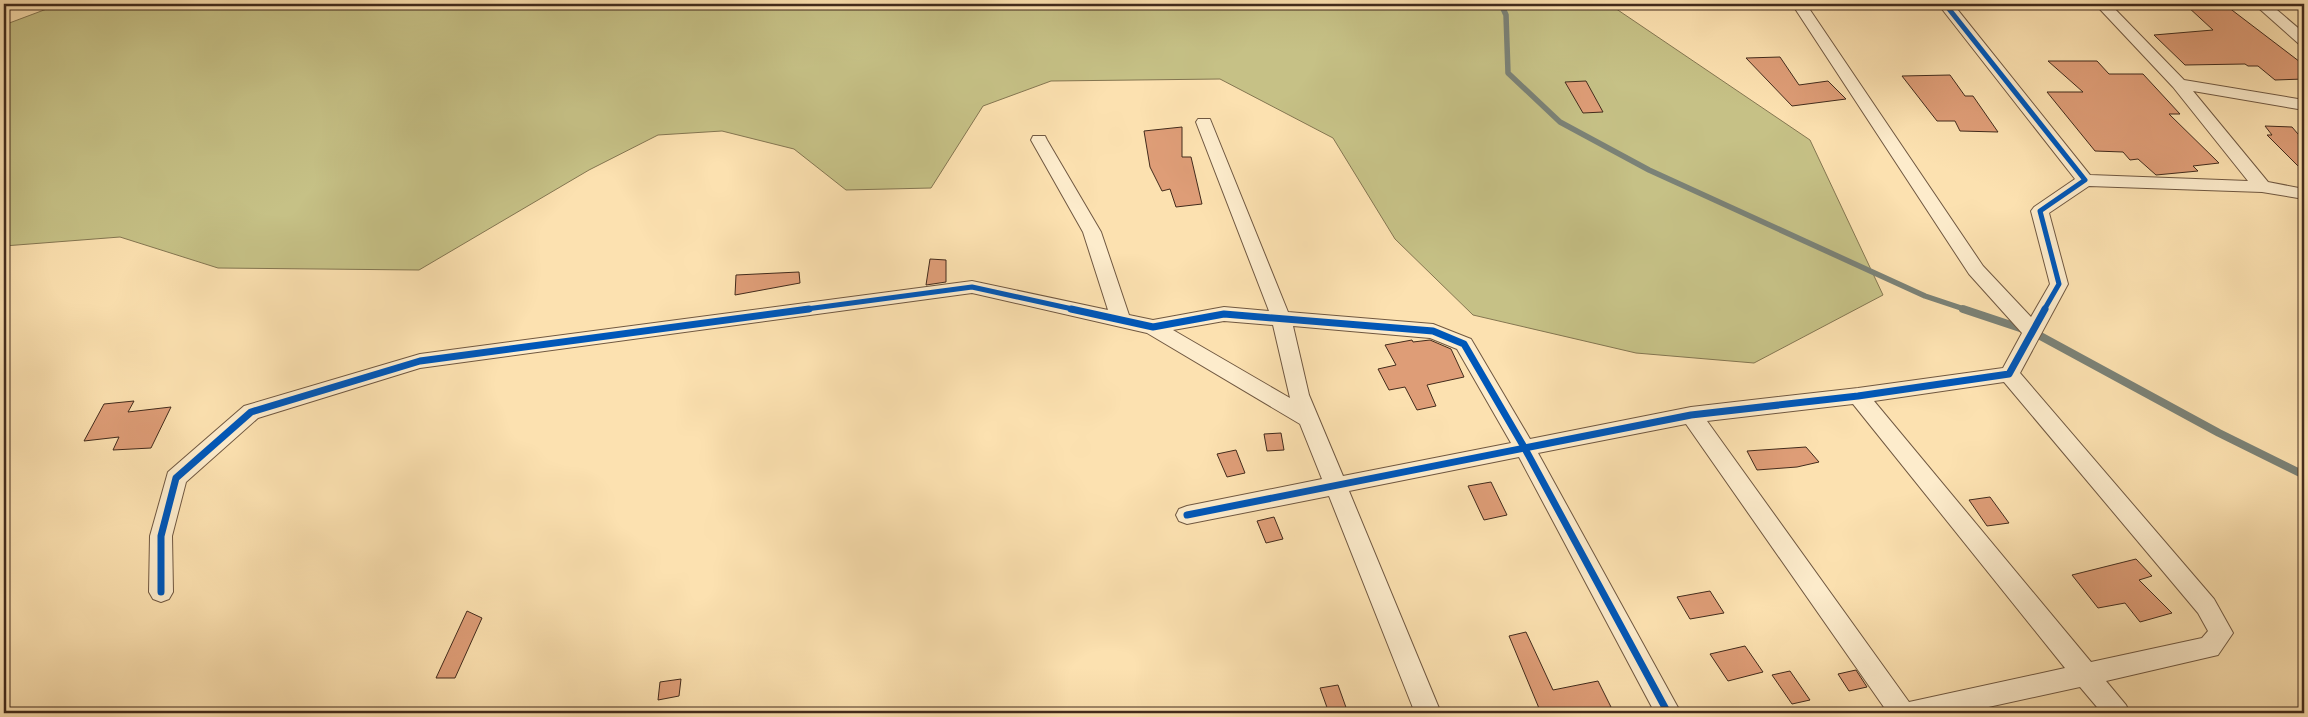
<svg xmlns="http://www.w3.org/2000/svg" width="2308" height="717" font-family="Vollkorn,serif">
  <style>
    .green { fill: #c6c186; stroke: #847651 }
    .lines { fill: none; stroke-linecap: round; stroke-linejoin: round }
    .stream-far1 { stroke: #7b8277; stroke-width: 5.5 }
    .stream { stroke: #7b8277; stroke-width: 8 }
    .building { fill: #de9d77; stroke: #422b1c }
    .street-casing { stroke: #705841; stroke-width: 2 }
    .street { fill: #fdeccc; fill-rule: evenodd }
    .cycleway-far1-casing { stroke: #fdeccc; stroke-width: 8 }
    .cycleway-casing { stroke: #fdeccc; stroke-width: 10 }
    .cycleway-far1 { stroke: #0057b8; stroke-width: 5 }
    .cycleway { stroke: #0057b8; stroke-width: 7 }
  </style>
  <rect width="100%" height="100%" fill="#fce1b0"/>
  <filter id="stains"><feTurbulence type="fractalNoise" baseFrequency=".004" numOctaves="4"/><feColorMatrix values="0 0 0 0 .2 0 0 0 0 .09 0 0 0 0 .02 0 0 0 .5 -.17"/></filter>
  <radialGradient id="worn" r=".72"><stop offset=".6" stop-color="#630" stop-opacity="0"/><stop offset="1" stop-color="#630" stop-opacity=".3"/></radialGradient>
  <path class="green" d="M60,4h1549l201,136 73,155 -129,68 -118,-10 -163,-38 -78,-76 -62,-101 -113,-59 -169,2 -68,25 -52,82 -85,2 -52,-41 -72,-18 -64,4 -69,35 -170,100 -201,-2 -98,-31 -116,9v-221z"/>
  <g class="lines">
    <path class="stream-far1" d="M1501,4l5,11 2,58 52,49 89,48 276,126 42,14"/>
    <g class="stream">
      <path d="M1963,309l60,20"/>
      <path d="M2033,332l186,101 85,42"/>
    </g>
  </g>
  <g class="building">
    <path d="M2224,4l80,61v14l-29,1 -17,-14h-10l-3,-2 -60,1 -31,-30 59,-5 -26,-24z"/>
    <path d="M1780,57l19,28 29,-4 18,18 -54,7 -46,-48z"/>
    <path d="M2048,61h49l12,13h34l37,40h-11l50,49 -26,3 5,5 -42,4 -18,-16 -8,1 -7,-8 -28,-1 -48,-59h36z"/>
    <path d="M1950,75l15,21h8l25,36 -38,-1 -5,-10h-18l-35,-45z"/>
    <path d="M1586,81l17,31 -20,1 -18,-31z"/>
    <path d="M2265,126l27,1 12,14v31l-37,-37h5z"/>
    <path d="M1182,127v30h9l11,47 -26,3 -6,-18 -8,2 -12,-24 -6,-36z"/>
    <path d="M930,259l16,1v22l-20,3z"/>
    <path d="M799,272l1,11 -65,12 1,-20z"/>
    <path d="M1412,340l1,2 17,-2 21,9 13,28 -37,8 9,21 -19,4 -12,-23 -16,3 -11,-21 18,-4 -11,-20z"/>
    <path d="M134,401l-6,11 43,-5 -20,41 -38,2 6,-13 -35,4 20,-37z"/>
    <path d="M1281,433l3,17 -17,1 -3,-17z"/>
    <path d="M1806,447l13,15 -22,5 -40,3 -10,-19z"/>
    <path d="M1236,450l9,23 -18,4 -10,-23z"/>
    <path d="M1491,482l16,33 -23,5 -16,-34z"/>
    <path d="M1990,497l19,26 -22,3 -18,-26z"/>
    <path d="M1274,517l9,22 -17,4 -9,-22z"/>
    <path d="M2136,559l16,17 -13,4 33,33 -32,9 -15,-19 -27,5 -26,-33z"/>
    <path d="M1710,591l14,22 -34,6 -13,-22z"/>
    <path d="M467,611l15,7 -27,60h-19z"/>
    <path d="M1526,632l27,58 45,-9 16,32h-73l-32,-77z"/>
    <path d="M1745,646l18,26 -35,9 -18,-27z"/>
    <path d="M1856,670l11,17 -18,4 -11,-17z"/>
    <path d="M1790,671l20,29 -18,4 -20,-29z"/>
    <path d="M681,679l-2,17 -21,4 2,-18z"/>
    <path d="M1338,685l10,28h-19l-9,-25z"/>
  </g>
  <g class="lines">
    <defs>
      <g id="street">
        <path d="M1792,4h14l177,262 48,51 19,-33 -19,-73 3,-4 41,-28 -137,-175h15l137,171 158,6 -75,-94 -78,-83h15l74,76 120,20v10l-111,-19 75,91 36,7v10l-42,-7 -173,-6 -40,27 19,71 -48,89 194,226 19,34 -15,22 -112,26 20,24 4,8h-28l-22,-26 -119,26h-73l-202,-289 -148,29 143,260h-26l-136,-256 -170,34 92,222h-26l-86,-217 -142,28 -8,-3 -3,-6 3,-6 8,-3 135,-27 -22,-55 -153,-91 -175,-40 -552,75 -162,50 -72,64 -14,54 1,56 -4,7 -8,3 -8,-3 -4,-7 1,-56 18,-64 76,-66 176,-52 552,-73 136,29 -25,-78 -52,-92 2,-4h12l2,4 54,92 28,83 24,5 71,-13 45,4 -73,-189 2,-3h12l78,193 145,12 38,15 59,100 161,-32 167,-19 145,-20 19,-35 -53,-59zM1224,321l49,4 17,73 -117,-68zM1293,326l137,12 27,11 54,94 -168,33 -34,-81zM2004,382l194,231 10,18 -6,7 -111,24 -217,-261zM1853,404l212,264 -156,34 -202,-281z"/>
        <path d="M2254,4h16l34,29v13l-5,-2z"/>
      </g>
    </defs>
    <use href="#street" class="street-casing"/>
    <use href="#street" class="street"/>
    <defs>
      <g id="cycleway-far1">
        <path d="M1945,4l140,176 -45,31 19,73 -15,26"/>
        <path d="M799,310l173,-23 105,23"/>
      </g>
      <g id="cycleway">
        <path d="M1071,309l82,18 71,-13 209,17 31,13 60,103 144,266"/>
        <path d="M1187,515l504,-100 167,-19 151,-22 36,-65"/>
        <path d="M161,592v-56l15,-58 75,-66 169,-51 389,-52"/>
      </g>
    </defs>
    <use href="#cycleway-far1" class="cycleway-far1-casing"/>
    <use href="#cycleway" class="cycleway-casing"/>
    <use href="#cycleway-far1" class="cycleway-far1"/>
    <use href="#cycleway" class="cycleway"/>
  </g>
  <rect width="2308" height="717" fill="none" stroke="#fce1b0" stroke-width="20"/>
  <rect x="5" y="5" width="2298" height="707" fill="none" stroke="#422b1c" stroke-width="2.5"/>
  <rect x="10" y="10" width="2288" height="697" fill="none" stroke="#422b1c"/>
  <rect width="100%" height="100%" filter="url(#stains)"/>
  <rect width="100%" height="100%" fill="url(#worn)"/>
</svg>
